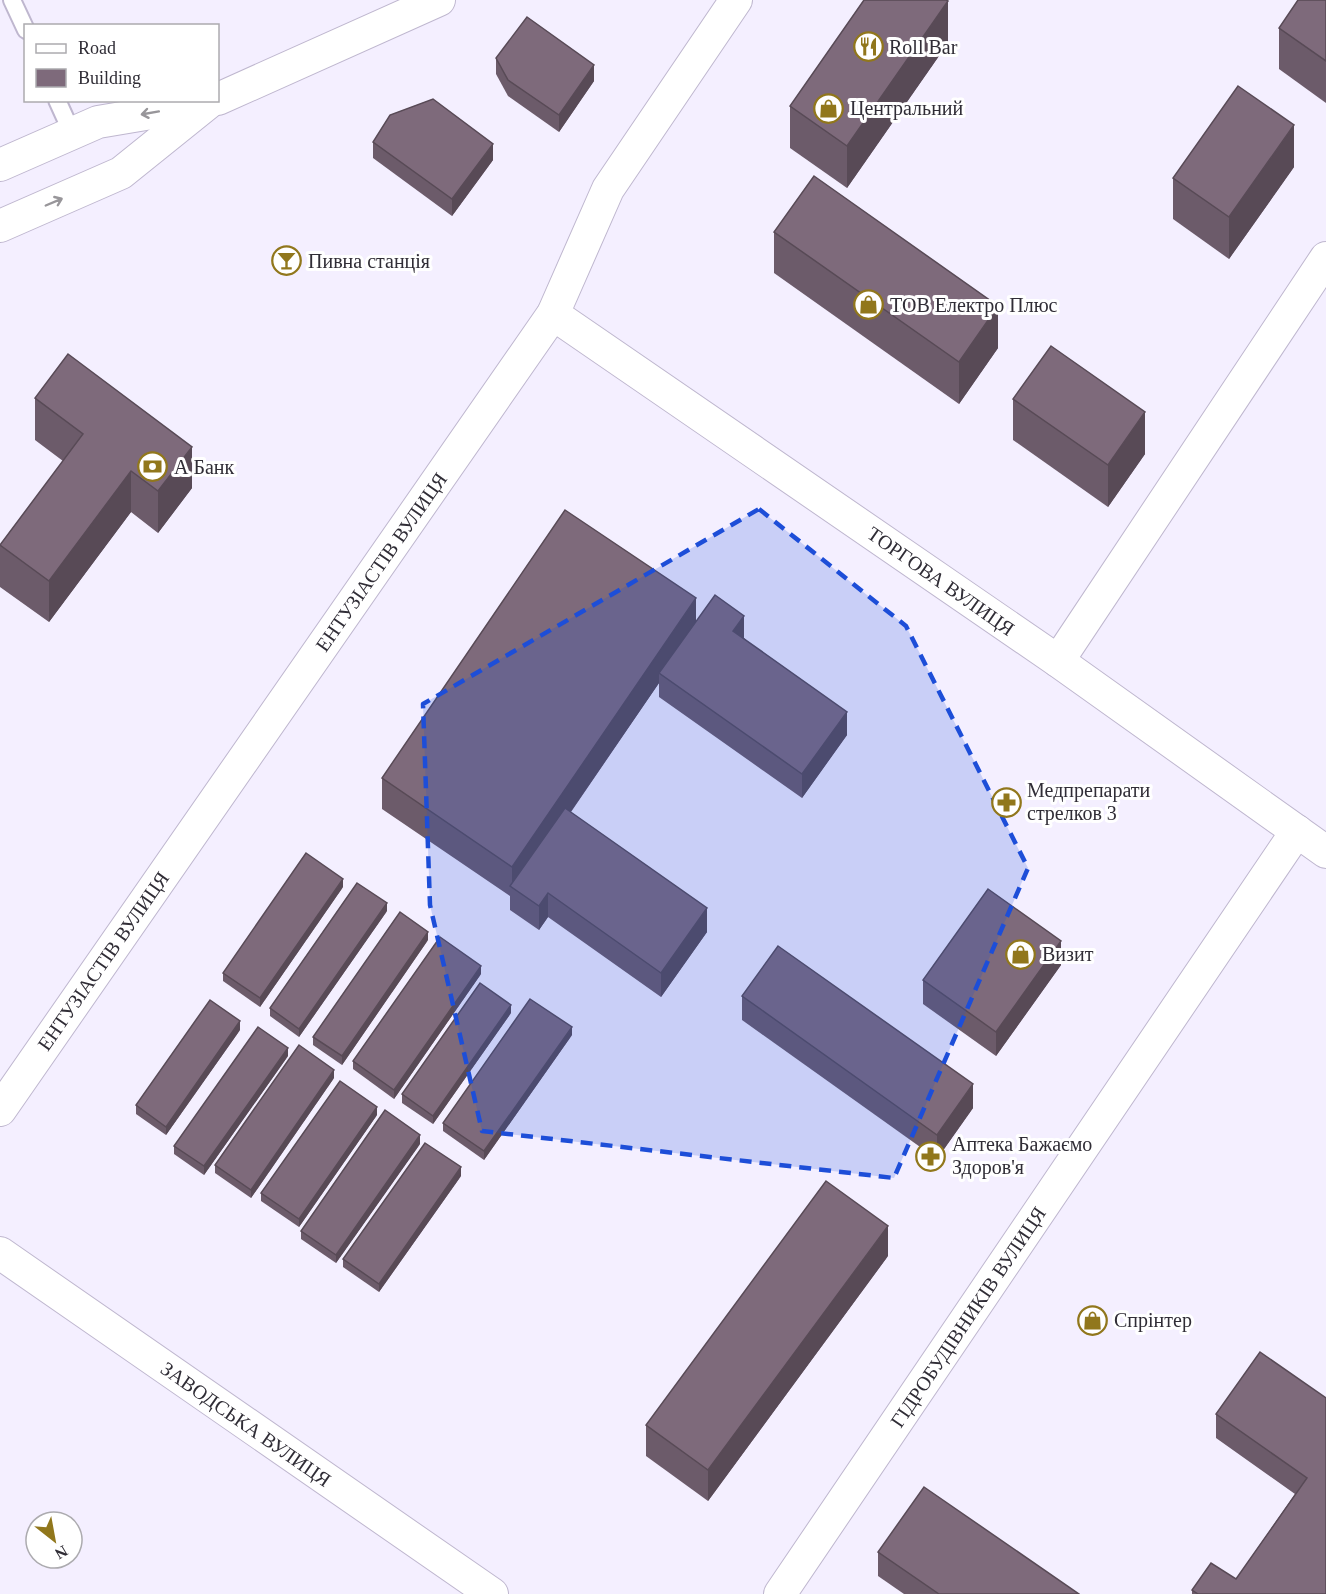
<svg xmlns="http://www.w3.org/2000/svg" width="1326" height="1594" font-family="'Times New Roman',serif">
  <style>
    .lines { fill: none; stroke-linecap: round; stroke-linejoin: round }
    .service-casing { stroke: #bfb7cf; stroke-width: 20 }
    .minor-casing { stroke: #bfb7cf; stroke-width: 34 }
    .service { stroke: #fff; stroke-width: 16 }
    .minor { stroke: #fff; stroke-width: 32 }
    .wall { fill: #6c5b6a }
    .shaded-wall { fill: #584a56 }
    .building { fill: #7e6a7b; stroke: #584a56; stroke-width: 1.5 }
    .oneway { stroke: #98969a }
    .marked { fill: #1d4ed8; fill-opacity: 0.2; stroke: #1d4ed8; stroke-width: 4.5; stroke-dasharray: 12 8; stroke-linejoin: round }
    .labels { text-anchor: middle; dominant-baseline: central; stroke-width: 6; stroke-linejoin: round; paint-order: stroke }
    .poi-label { font-size: 20px; fill: #302d36; stroke: #fff; text-anchor: start }
    .street-label { font-size: 20px; fill: #302d36; stroke: #fff }
  </style>
  <rect width="100%" height="100%" fill="#f4efff"/>
  <g class="lines">
    <defs>
      <g id="service">
        <path d="M12,0l14,30"/>
        <path d="M57,100l15,33"/>
      </g>
      <g id="minor">
        <path d="M218,99l221,-99"/>
        <path d="M0,165l98,-43 107,-18"/>
        <path d="M0,226l121,-53 87,-70"/>
        <path d="M553,314l505,347 268,191"/>
        <path d="M1058,661l268,-403"/>
        <path d="M0,1110l553,-796 55,-125 128,-189"/>
        <path d="M0,1253l492,341"/>
        <path d="M780,1594l517,-763"/>
      </g>
    </defs>
    <use href="#service" class="service-casing"/>
    <use href="#minor" class="minor-casing"/>
    <use href="#service" class="service"/>
    <use href="#minor" class="minor"/>
  </g>
  <g class="wall">
    <path d="M1326,0v103l-47,-34v-41z"/>
    <path d="M948,43l-101,145 -57,-40v-42z"/>
    <path d="M496,58l98,23 -35,51 -51,-36 -12,-22z"/>
    <path d="M373,142l120,18 -41,56 -79,-58z"/>
    <path d="M1294,167l-65,92 -56,-40v-41z"/>
    <path d="M774,232l224,116 -39,56 -185,-131z"/>
    <path d="M35,398l157,90 -34,45 -27,-21 -82,110 -49,-35v-42l63,-84 -28,-21z"/>
    <path d="M1013,399l132,55 -37,53 -95,-67z"/>
    <path d="M696,622l48,16 103,97 -45,63 -143,-101v-14l-88,129 136,120 -46,65 -113,-80 -9,13 -29,-20v-14l-128,-87v-31z"/>
    <path d="M343,887l-83,120 -37,-26v-8z"/>
    <path d="M387,911l-88,126 -29,-21v-8z"/>
    <path d="M428,940l-86,125 -29,-20v-8z"/>
    <path d="M1061,965l-65,91 -73,-52v-24z"/>
    <path d="M481,974l-87,125 -41,-30v-8z"/>
    <path d="M742,996l231,112 -36,51 -195,-139z"/>
    <path d="M511,1013l-78,111 -31,-21v-9z"/>
    <path d="M240,1030l-74,105 -30,-21v-9z"/>
    <path d="M572,1035l-88,125 -41,-29v-8z"/>
    <path d="M288,1056l-84,119 -30,-21v-8z"/>
    <path d="M334,1078l-83,120 -36,-25v-8z"/>
    <path d="M377,1115l-78,112 -38,-26v-8z"/>
    <path d="M420,1144l-84,119 -35,-24v-8z"/>
    <path d="M461,1176l-82,116 -36,-25v-8z"/>
    <path d="M888,1256l-180,245 -62,-45v-31z"/>
    <path d="M1326,1398v196h-134v-4l44,-11 59,-85 -79,-56v-24z"/>
    <path d="M878,1552l201,42h-175l-26,-18z"/>
  </g>
  <g class="shaded-wall">
    <path d="M948,1v42l-101,145v-42z"/>
    <path d="M594,65v16l-35,51v-17z"/>
    <path d="M1294,125v42l-65,92v-42z"/>
    <path d="M493,144v16l-41,56v-17z"/>
    <path d="M998,306v42l-39,56v-42z"/>
    <path d="M1145,412v42l-37,53v-42z"/>
    <path d="M192,447v41l-34,45v-42z"/>
    <path d="M131,471v41l-82,110v-41z"/>
    <path d="M696,598v31l-37,44v10l-142,207 -5,-3v-20z"/>
    <path d="M744,616v24l-11,-9z"/>
    <path d="M847,712v23l-45,63v-24z"/>
    <path d="M343,879v8l-83,120v-9z"/>
    <path d="M548,893v24l-9,13v-24z"/>
    <path d="M387,903v8l-88,126v-8z"/>
    <path d="M707,908v24l-46,65v-24z"/>
    <path d="M428,932v8l-86,125v-9z"/>
    <path d="M1061,941v24l-65,91v-24z"/>
    <path d="M481,966v8l-87,125v-9z"/>
    <path d="M511,1005v8l-78,111v-8z"/>
    <path d="M240,1021v9l-74,105v-8z"/>
    <path d="M572,1027v8l-88,125v-9z"/>
    <path d="M288,1048v8l-84,119v-9z"/>
    <path d="M334,1070v8l-83,120v-8z"/>
    <path d="M973,1084v24l-36,51v-24z"/>
    <path d="M377,1107v8l-78,112v-8z"/>
    <path d="M420,1135v9l-84,119v-8z"/>
    <path d="M461,1167v9l-82,116v-8z"/>
    <path d="M888,1226v30l-180,245v-31z"/>
  </g>
  <g class="building">
    <path d="M864,0h82l2,1 -101,145 -57,-40z"/>
    <path d="M1298,0h28v61l-47,-33z"/>
    <path d="M527,17l67,48 -35,50 -51,-35 -12,-22z"/>
    <path d="M1238,86l56,39 -65,92 -56,-39z"/>
    <path d="M433,99l60,45 -41,55 -79,-57 17,-27z"/>
    <path d="M814,176l184,130 -39,56 -185,-130z"/>
    <path d="M1051,346l94,66 -37,53 -95,-66z"/>
    <path d="M68,354l124,93 -34,44 -27,-20 -82,110 -49,-36 83,-111 -48,-36z"/>
    <path d="M565,510l131,88 -184,269 -130,-89z"/>
    <path d="M715,595l29,21 -11,15 114,81 -45,62 -143,-101z"/>
    <path d="M565,808l142,100 -46,65 -113,-80 -9,13 -29,-20z"/>
    <path d="M306,853l37,26 -83,119 -37,-25z"/>
    <path d="M357,883l30,20 -88,126 -29,-21z"/>
    <path d="M988,889l73,52 -65,91 -73,-52z"/>
    <path d="M400,912l28,20 -86,124 -29,-19z"/>
    <path d="M440,937l41,29 -87,124 -41,-29z"/>
    <path d="M778,946l195,138 -36,51 -195,-139z"/>
    <path d="M480,983l31,22 -78,111 -31,-22z"/>
    <path d="M530,999l42,28 -88,124 -41,-28z"/>
    <path d="M210,1000l30,21 -74,106 -30,-22z"/>
    <path d="M258,1027l30,21 -84,118 -30,-20z"/>
    <path d="M299,1045l35,25 -83,120 -36,-25z"/>
    <path d="M340,1081l37,26 -78,112 -38,-26z"/>
    <path d="M385,1110l35,25 -84,120 -35,-24z"/>
    <path d="M425,1143l36,24 -82,117 -36,-25z"/>
    <path d="M826,1181l62,45 -180,244 -62,-45z"/>
    <path d="M1260,1352l66,46v196h-128l-6,-4 19,-27 25,16 71,-101 -91,-64z"/>
    <path d="M924,1487l155,107h-140l-61,-42z"/>
  </g>
  <defs><path id="oneway-shaft" d="M-6 0H5M1.5-3L5.5 0L1.5 3" fill="none" stroke-width="1.6" stroke-linecap="round" stroke-linejoin="round" transform="scale(1.5)"/></defs>
  <g class="oneway">
    <use href="#oneway-shaft" transform="translate(150 113) rotate(170)"/>
    <use href="#oneway-shaft" transform="translate(54 202) rotate(-23)"/>
  </g>
  <path class="marked" d="M759,509l147,117 122,242 -134,310 -412,-47 -52,-226 -7,-201z"/>
  <defs>
    <symbol id="restaurant-ring" viewBox="-11 -11 22 22"><circle r="9.5" fill="#fff" stroke="#91771c" stroke-width="1.5"/><path d="M-5-6h1v4h1v-4h1v4h1v-4h1v5L-1.5 .5V6h-2V.5L-5-1ZM5-6V6H3V1.5H1.5Q1.5-4 5-6Z" fill="#91771c"/></symbol>
    <symbol id="shop-ring" viewBox="-11 -11 22 22"><circle r="9.5" fill="#fff" stroke="#91771c" stroke-width="1.5"/><path d="M-5-2.5h2.3a2.7 3.5 0 0 1 5.4 0H5L5.5 6h-11ZM-1.5-2.5h3a1.5 2.3 0 0 0-3 0Z" fill="#91771c"/></symbol>
    <symbol id="bar-ring" viewBox="-11 -11 22 22"><circle r="9.5" fill="#fff" stroke="#91771c" stroke-width="1.5"/><path d="M-6-5H6L.8 .8V4.5H3.5V6h-7V4.5H-.8V.8Z" fill="#91771c"/></symbol>
    <symbol id="bank-ring" viewBox="-11 -11 22 22"><circle r="9.5" fill="#fff" stroke="#91771c" stroke-width="1.5"/><path d="M-6-4H6V4H-6ZM0-2.3a2.3 2.3 0 1 0 0 4.6a2.3 2.3 0 1 0 0-4.6Z" fill="#91771c"/></symbol>
    <symbol id="pharmacy-ring" viewBox="-11 -11 22 22"><circle r="9.5" fill="#fff" stroke="#91771c" stroke-width="1.5"/><path d="M-2-6h4v4h4v4h-4v4h-4v-4h-4v-4h4Z" fill="#91771c"/></symbol>
  </defs>
  <g fill-rule="evenodd">
    <use href="#restaurant-ring" x="852" y="30" width="33" height="33"/>
    <use href="#shop-ring" x="812" y="92" width="33" height="33"/>
    <use href="#bar-ring" x="270" y="244" width="33" height="33"/>
    <use href="#shop-ring" x="852" y="288" width="33" height="33"/>
    <use href="#bank-ring" x="136" y="450" width="33" height="33"/>
    <use href="#pharmacy-ring" x="990" y="786" width="33" height="33"/>
    <use href="#shop-ring" x="1004" y="938" width="33" height="33"/>
    <use href="#pharmacy-ring" x="914" y="1140" width="33" height="33"/>
    <use href="#shop-ring" x="1076" y="1304" width="33" height="33"/>
  </g>
  <g class="labels">
    <g class="poi-label">
      <text x="889" y="47">Roll Bar</text>
      <text x="850" y="108">Центральний</text>
      <text x="308" y="261">Пивна станція</text>
      <text x="890" y="305">ТОВ Електро Плюс</text>
      <text x="174" y="467">А Банк</text>
      <text x="1027" y="790">Медпрепарати<tspan x="1027" dy="23">стрелков 3</tspan></text>
      <text x="1042" y="954">Визит</text>
      <text x="952" y="1144">Аптека Бажаємо<tspan x="952" dy="23">Здоров'я</tspan></text>
      <text x="1114" y="1320">Спрінтер</text>
    </g>
    <g class="street-label">
      <text transform="translate(381 562) rotate(-55)">ЕНТУЗІАСТІВ ВУЛИЦЯ</text>
      <text transform="translate(941 581) rotate(35)">ТОРГОВА ВУЛИЦЯ</text>
      <text transform="translate(103 961) rotate(-55)">ЕНТУЗІАСТІВ ВУЛИЦЯ</text>
      <text transform="translate(968 1317) rotate(-56)">ГІДРОБУДІВНИКІВ ВУЛИЦЯ</text>
      <text transform="translate(246 1424) rotate(35)">ЗАВОДСЬКА ВУЛИЦЯ</text>
    </g>
  </g>
  <rect x="24" y="24" width="195" height="78" fill="#ffffff" stroke="#acabaf" stroke-width="1.5"/>
  <rect x="36" y="44" width="30" height="9" fill="#ffffff" stroke="#acabaf" stroke-width="1.5"/>
  <text x="78" y="54" font-size="18" fill="#302d36">Road</text>
  <rect x="36" y="69" width="30" height="18" fill="#7e6a7b" stroke="#acabaf" stroke-width="1.5"/>
  <text x="78" y="84" font-size="18" fill="#302d36">Building</text>
  <g transform="translate(54 1540) rotate(149)"><circle r="28" fill="#ffffff" stroke="#acabaf" stroke-width="1.5"/>
  <path d="M0-4.5L10 22L0 15L-10 22Z" fill="#91771c"/>
  <text y="-9" font-size="16" font-weight="bold" text-anchor="middle" fill="#302d36">N</text>
  </g>
</svg>
